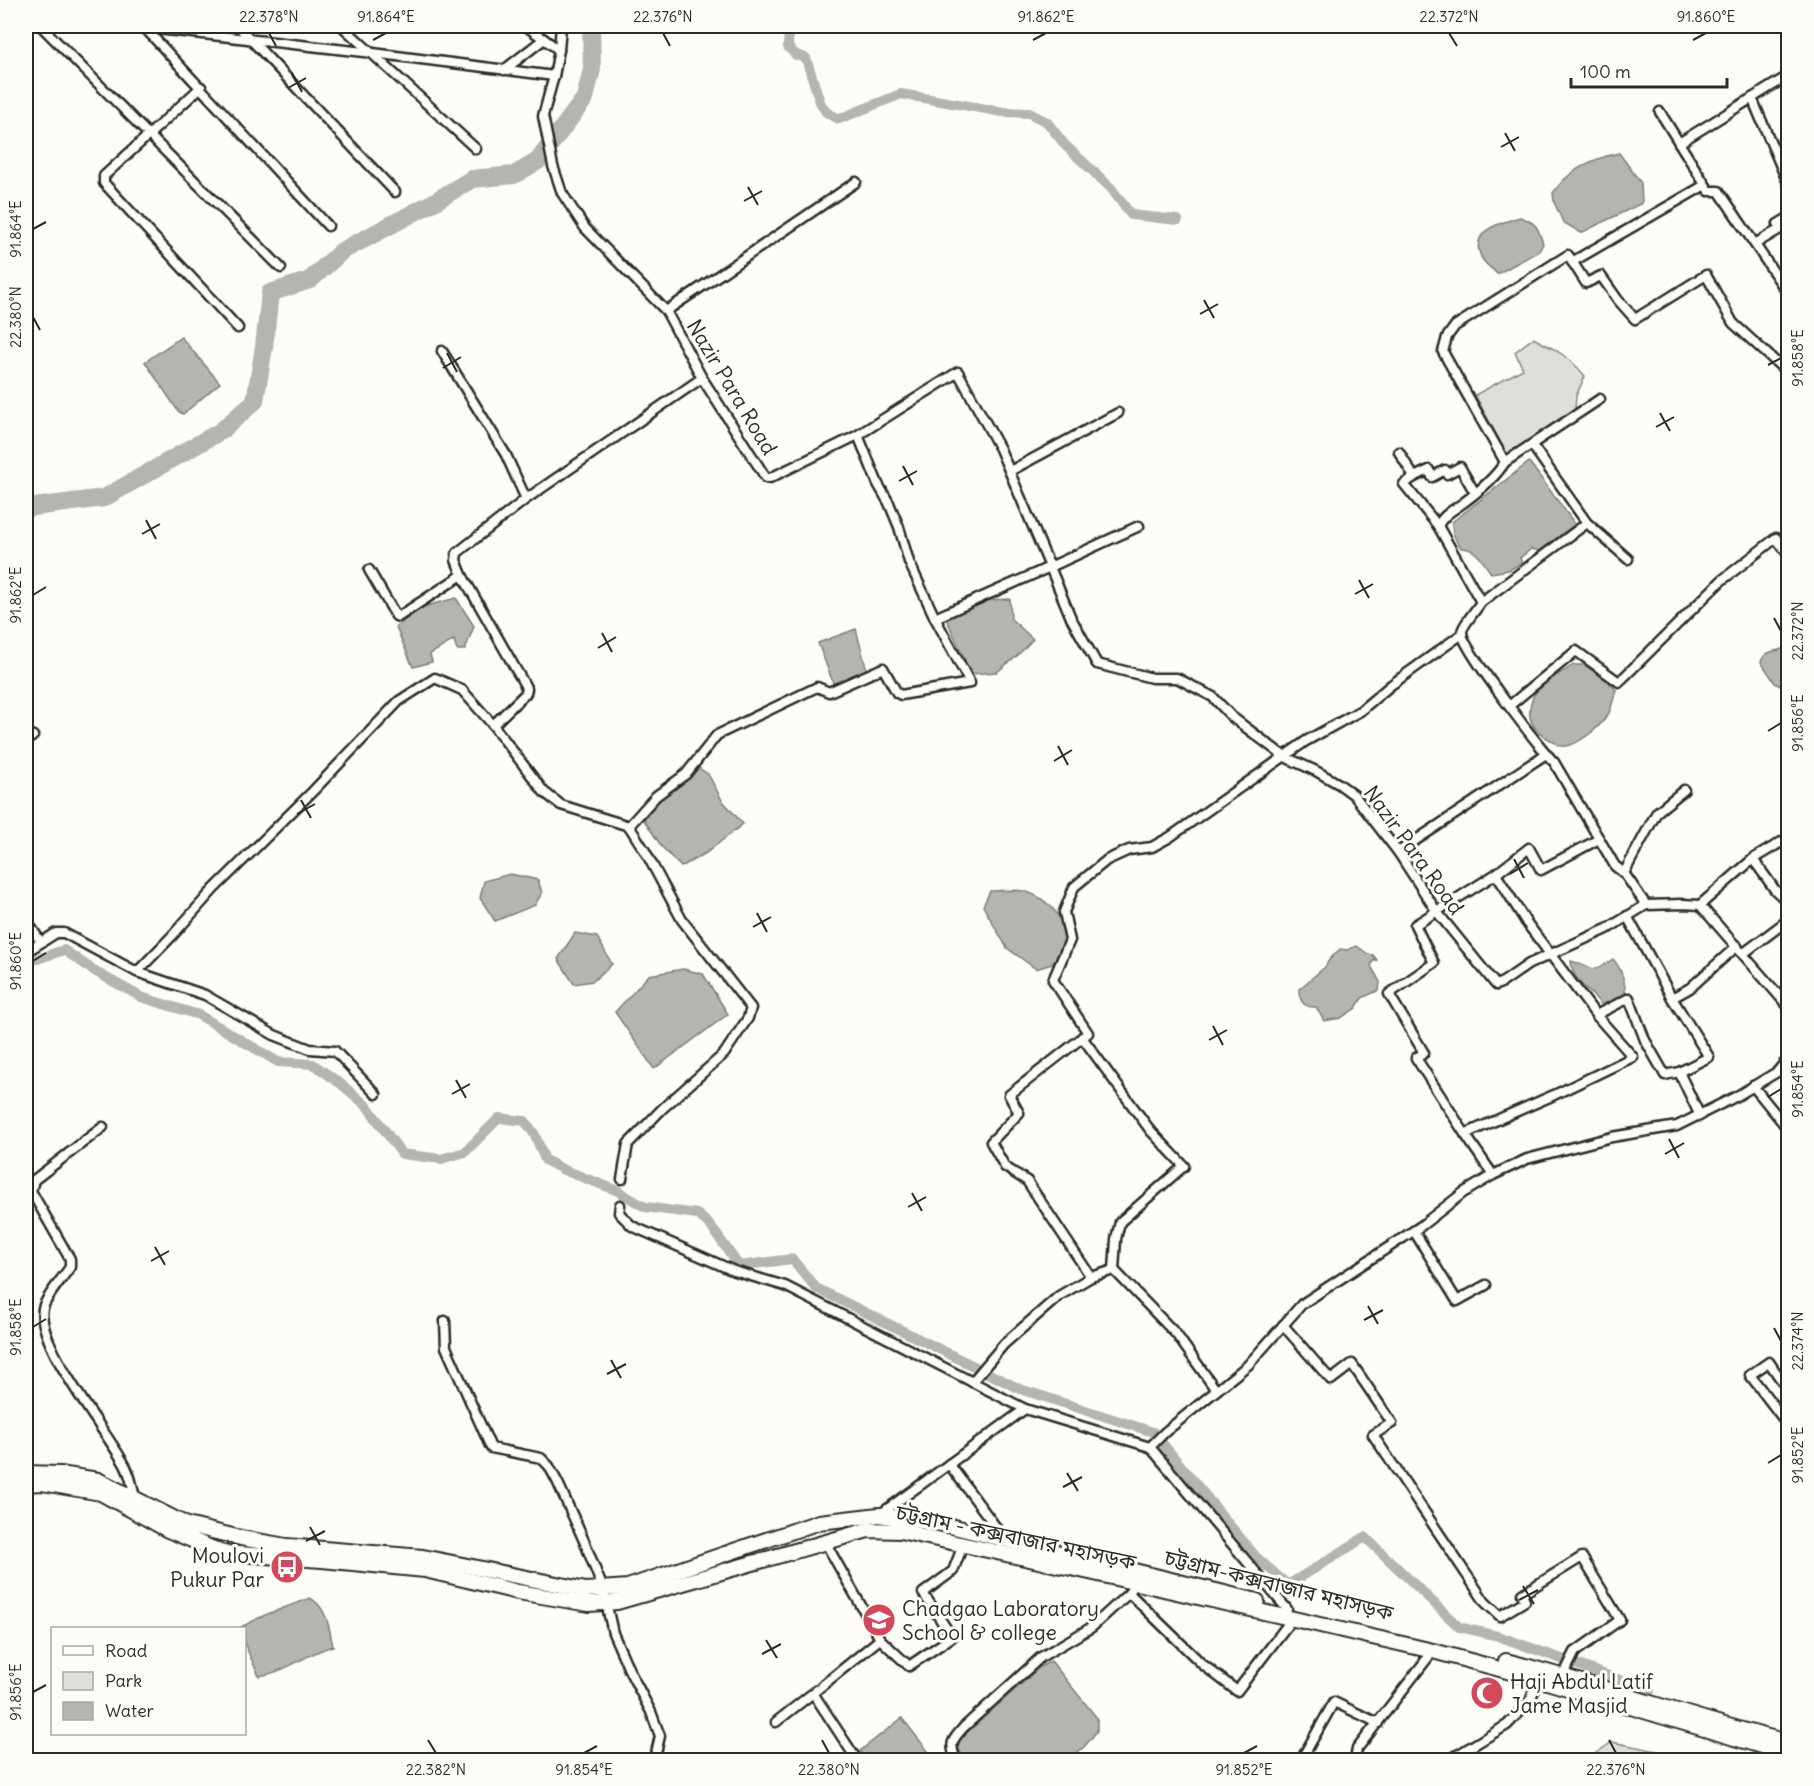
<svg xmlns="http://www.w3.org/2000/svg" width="1814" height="1786" font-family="Delius,'Noto Sans Bengali',sans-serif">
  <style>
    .green { fill: #dfdeda; stroke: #858482; stroke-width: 1.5 }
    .water { fill: #b5b4b1; stroke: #7e7d7b; stroke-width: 1.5 }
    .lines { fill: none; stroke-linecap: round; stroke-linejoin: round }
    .canal { stroke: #b5b4b1; stroke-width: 10 }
    .river { stroke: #b5b4b1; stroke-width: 18 }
    .minor-casing { stroke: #2b2b2b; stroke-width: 13 }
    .trunk-casing { stroke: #2b2b2b; stroke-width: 18 }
    .minor { stroke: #fdfcf7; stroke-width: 8 }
    .trunk { stroke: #fdfcf7; stroke-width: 14 }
    .ticks { fill: none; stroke: #2b2b2b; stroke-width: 2 }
    .labels { text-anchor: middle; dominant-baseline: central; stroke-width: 6; stroke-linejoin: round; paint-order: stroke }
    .street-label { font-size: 21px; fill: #2b2b2b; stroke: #fdfcf7 }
    .poi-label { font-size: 21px; fill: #2b2b2b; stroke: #fdfcf7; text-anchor: start }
    .neatline { fill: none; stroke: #2b2b2b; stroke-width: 2 }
    .ticks-label { font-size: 15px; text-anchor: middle; fill: #2b2b2b }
  </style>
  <rect width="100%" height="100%" fill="#fdfcf7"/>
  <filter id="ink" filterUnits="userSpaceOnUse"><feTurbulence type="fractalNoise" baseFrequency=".0167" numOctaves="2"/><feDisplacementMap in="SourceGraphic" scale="12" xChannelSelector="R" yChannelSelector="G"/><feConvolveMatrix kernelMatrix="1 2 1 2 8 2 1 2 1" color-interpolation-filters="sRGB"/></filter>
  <g filter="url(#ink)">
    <g class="green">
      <path d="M1533,338c22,11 37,19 52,38l-9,20 -1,15 -68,43 -32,-59 48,-26 -8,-17z"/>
      <path d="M1612,1742l90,18h-116z"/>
    </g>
    <g class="water">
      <path d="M1619,153l22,30 1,20 -61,30 -18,-11 -9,-20 -1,-9c16,-23 38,-34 66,-40z"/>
      <path d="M1520,217c17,6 18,10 23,27l-4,7 -42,23c-5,-6 -13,-10 -16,-17 -12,-27 19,-34 39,-40z"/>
      <path d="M181,337l39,46 -37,31 -5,-3 -33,-49z"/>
      <path d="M1529,462l46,62 -35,27 -9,-2 -11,9 2,5 -13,7 -18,3c-9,-12 -14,-25 -30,-25 -7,-9 -9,-16 -9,-26z"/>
      <path d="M456,598l18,28 -9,24h-8l-3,-10 -24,14 2,8 -19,5 -17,-40 26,-20z"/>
      <path d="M1010,599l1,20 22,20 -15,16 -21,17 -26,2 -25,-56 42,-18z"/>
      <path d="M856,629l11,42 -27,14h-6l-16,-42z"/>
      <path d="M1788,647v59l-4,-2 -2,-17 -7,-4 -14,-21c4,-13 17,-10 27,-15z"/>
      <path d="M1573,665h11l24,16 8,9c-2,7 -4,16 -7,23 -7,12 -32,35 -48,33 -4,-1 -8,-5 -12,-7 -17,-9 -24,-23 -16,-42 7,-14 28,-23 40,-32z"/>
      <path d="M699,768l9,6 14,26 21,24 -37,29 -25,14 -19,-20 -18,-27 13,-18z"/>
      <path d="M510,874l28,6 4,13 -7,12 -40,16 -15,-23 4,-17z"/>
      <path d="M990,891c11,0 24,-2 34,0 23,7 34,21 44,42l-5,15 -11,16 -16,5 -29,-21 -24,-42z"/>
      <path d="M575,933l22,4 15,27 -19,17 -19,3 -16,-25z"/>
      <path d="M1357,946l11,8 5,1 4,5 -4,1 -2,5 9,16 -1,8 -17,8 -6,10 -15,10 -17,3 -8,-14c-12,1 -17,-6 -17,-18l26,-22 4,-7 11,-11 7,1z"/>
      <path d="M1613,959c8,9 13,24 12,36l-11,6 -13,3c-12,-14 -29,-23 -30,-43 23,7 19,14 42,-2z"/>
      <path d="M683,969l20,5 25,40 -74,55 -39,-57 34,-37z"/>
      <path d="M310,1598c17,9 19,30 23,48 -26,7 -48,27 -74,30l-14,-31 -1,-17h-5l26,-13z"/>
      <path d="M1051,1661l46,57v13l-12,15 -17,14h-104l-6,-13 2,-8 80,-72z"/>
      <path d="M902,1718l33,42h-69l-6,-9z"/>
    </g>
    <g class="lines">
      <g class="canal">
        <path d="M789,26l-1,21 8,8 10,3 14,44 6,10 13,7 62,-25 102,18 26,1 18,9 18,23 46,43 20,27 47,5"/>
        <path d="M26,961h5l33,-11 32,22 45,25 58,18 79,47 35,2 28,20 26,22 35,48 39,5 24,-7 34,-34 26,3 10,14 10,25 19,10 52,20 29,17 52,7 13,11 29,41 53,-7 24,29 204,101 133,43 103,125 32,28 77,-48 94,90 39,9 152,55"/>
      </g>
      <path class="river" d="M26,508l78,-10 117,-67 34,-30 9,-54 6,-54 40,-13 32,-29 92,-49 38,-23 42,-4 24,-14 47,-63 7,-29 -1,-43"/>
      <defs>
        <g id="minor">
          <path d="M41,26l240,242"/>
          <path d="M130,26l243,27 181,23"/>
          <path d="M143,26l185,200"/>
          <path d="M238,26l157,166"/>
          <path d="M342,26l134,123"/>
          <path d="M526,26l33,24"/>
          <path d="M561,26l-2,24 -5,26 -11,40 10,50 9,27 23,35 81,83 36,67 64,100h4l88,-43 100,-63 42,77 50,118 89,-41"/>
          <path d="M504,70l40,-31"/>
          <path d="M201,87l-97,89v7l134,145"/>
          <path d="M1752,98l36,85"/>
          <path d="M1660,112l49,79h10l68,101 1,10"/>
          <path d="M1679,143l109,-67"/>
          <path d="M1755,244l25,-15 -2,-5 10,-6"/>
          <path d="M1572,262l133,-77"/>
          <path d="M666,311l190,-129"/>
          <path d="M442,351l64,104 20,44"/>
          <path d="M858,435l20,49 11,19 10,24 10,35 26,56 115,-51 21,51 26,46 55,14h25l36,19 19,20 53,40 31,14 23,13 15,11 44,57 39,60 59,73 7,-3 26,-18 78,-35 39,-24 37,-1 17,1 88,101"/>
          <path d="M1399,452l15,25 15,-7 3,7 13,-7 2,4 13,-7 15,26"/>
          <path d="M1505,462l95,-63"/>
          <path d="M1010,471l108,-58"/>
          <path d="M1414,477l-10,7 34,42"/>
          <path d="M1587,523l41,36"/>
          <path d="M369,570l27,46 2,1 64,-42"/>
          <path d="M1481,602l106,-79 -55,-78"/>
          <path d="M1509,706l67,-55 43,31 102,-101 55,-43 12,16"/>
          <path d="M26,741l7,-5"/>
          <path d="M629,826l27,-30 30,-22 31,-39 100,-48 12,5 54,-24 14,25 4,2 69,-12 -35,-65"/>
          <path d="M1398,852l148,-98"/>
          <path d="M1753,859l22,31 13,12"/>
          <path d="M1624,873l33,-61 27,-22"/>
          <path d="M1496,874l33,-26 12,22 58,-31"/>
          <path d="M1646,905l-22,-32 -9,-7 -61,-104c-14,-14 -91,-113 -92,-129 -1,-6 15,-24 19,-31l-43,-76c5,-11 15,-16 25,-23 15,-11 32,-25 42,-41l-62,-110 4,-15 8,-11 113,-71 18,28 15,-7 17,24 17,19 71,-44 27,48 55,50"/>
          <path d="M1700,905l53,-46 35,-21"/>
          <path d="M1627,916l45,82"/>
          <path d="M26,920l15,22"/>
          <path d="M26,952l30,-19h8l73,39"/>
          <path d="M1744,953l44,-33"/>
          <path d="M1082,1037l68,93 34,36 -64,56 -4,17 -2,31"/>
          <path d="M1679,1072l30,-15 -37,-59 18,-10 47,-42"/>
          <path d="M1753,1086l35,43"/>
          <path d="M376,1094l-41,-43 -25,-2 -36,-14 -69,-40 -68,-23 35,-36 41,-46 100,-99 86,-90 36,-23 27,12 31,35"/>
          <path d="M1465,1134l-49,-76 8,-5 -35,-59 45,-31 -19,-38 81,-51 30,48 70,93 33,-17 16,42 20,35 14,-3 21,44"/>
          <path d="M1493,1175l-28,-41 89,-39 79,-38 -37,-42"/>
          <path d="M622,1179l6,-35 34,-35 62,-55 24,-36 3,-10 -69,-88 -37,-69 -16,-25 -68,-21 -17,-13 -51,-67 33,-32 1,-4 -65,-114 -6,-15 1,-7 69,-54 176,-121"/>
          <path d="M26,1188l5,3 39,68v8c-8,12 -20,25 -26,38 -14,34 66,130 82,162 5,10 7,21 9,31"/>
          <path d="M31,1191l3,-11 69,-53"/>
          <path d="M620,1205l-1,8 13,13 102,45 51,15 240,123 125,38 137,162"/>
          <path d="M1414,1231l43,70 29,-16"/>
          <path d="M445,1321l1,26 45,101 50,10 8,8 9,17 27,60 18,46 10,44 17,39 21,40 9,24 -4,17 5,7"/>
          <path d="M1283,1325l48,55 21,-16 40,59 -19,12 112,167 15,14 25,-15 -3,-7 60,-37 38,63 -45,32 -12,24"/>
          <path d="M972,1382l32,-38 55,-48 32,-19"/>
          <path d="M1216,1390l-40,-56 -62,-64 -23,7 -64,-96 -22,-14 -14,-25 28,-29 -10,-18 79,-62 -35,-53 17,-40 -6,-28 10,-25 33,-27 22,-10 23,-3 18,-10 136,-96 54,-30 31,-26 71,-51"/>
          <path d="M1788,1390l-19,-28 -19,13 38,50"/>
          <path d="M1150,1447l15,-15 83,-67 54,-61 119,-78 42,-33 30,-18 34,-16 85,-22 65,-11 60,-30 40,-24 11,-13"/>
          <path d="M949,1464l55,74"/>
          <path d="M879,1515l146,-106"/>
          <path d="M825,1542l55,97 -67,54 44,67"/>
          <path d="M1129,1593l73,71 35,27 55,-72"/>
          <path d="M880,1639l29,27 43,-29 -29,-44 30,-22 10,-26"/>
          <path d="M776,1722l37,-29"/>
          <path d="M956,1760c-7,-17 -4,-20 8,-33l77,-70 51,-30 37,-34 7,-10"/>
          <path d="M1301,1760l33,-58 44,21"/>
          <path d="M1355,1760l2,-11 76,-98"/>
          <path d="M1449,1760l58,-35 24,-25 6,-21"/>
        </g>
        <g id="trunk">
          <path d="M26,1473l34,1 38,6 89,45 54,13 45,8 137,11 163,33 42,-3 191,-65 60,-7 63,9 315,77"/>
          <path d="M26,1484l16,-1 59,10 67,37 55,23 99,7 103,10 93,22 71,12 28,-2 251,-72 32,1 194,42 339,78 104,28 251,75"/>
          <path d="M1506,1661c95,24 187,58 282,81"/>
        </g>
      </defs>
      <use href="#minor" class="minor-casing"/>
      <use href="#trunk" class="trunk-casing"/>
      <use href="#minor" class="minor"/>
      <use href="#trunk" class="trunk"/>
    </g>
  </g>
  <path class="ticks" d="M269,33l7,13M663,33l7,13M1449,33l8,13M373,40l13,-7M1033,40l13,-7M1693,40l13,-7M292,73l10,19M288,88l18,-10M1505,133l10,18M1501,147l18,-10M748,187l10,18M744,201l18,-10M33,229l13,-7M1204,300l10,18M1200,314l18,-10M33,317l7,13M447,353l10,19M1768,365l13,-7M443,368l18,-11M1660,413l10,18M1656,427l18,-10M903,466l10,19M899,481l18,-10M146,520l10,19M142,534l18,-10M1359,580l10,18M1355,594l18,-10M33,595l13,-8M1774,618l7,13M602,633l10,19M598,648l18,-11M1768,731l13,-8M1058,746l10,19M1054,761l18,-11M301,800l10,18M297,814l18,-10M1514,859l10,19M1510,874l18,-11M757,913l10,19M753,927l18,-10M33,961l13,-8M1213,1026l10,19M1209,1040l18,-10M456,1080l10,18M452,1094l18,-10M1768,1097l13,-8M1669,1139l10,19M1665,1154l19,-11M912,1193l10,18M908,1207l18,-10M155,1247l10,18M151,1261l18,-10M1368,1306l10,18M1364,1320l19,-10M33,1327l13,-8M1774,1328l7,13M611,1360l10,18M607,1374l19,-10M1768,1463l13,-8M1067,1473l11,18M1063,1487l19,-10M310,1527l10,18M306,1541l19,-10M1523,1586l11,18M1519,1600l19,-10M766,1640l11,18M762,1654l19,-10M33,1692l13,-7M428,1740l8,13M822,1740l7,13M1609,1740l7,13M584,1753l13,-7M1244,1753l13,-7"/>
  <defs>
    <symbol id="bus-disc" viewBox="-11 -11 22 22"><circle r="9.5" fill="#d1495b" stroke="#fdfcf7"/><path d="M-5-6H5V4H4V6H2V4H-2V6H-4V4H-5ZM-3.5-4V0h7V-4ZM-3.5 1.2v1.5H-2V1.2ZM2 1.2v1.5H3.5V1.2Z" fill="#fff"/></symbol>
    <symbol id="university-disc" viewBox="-11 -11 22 22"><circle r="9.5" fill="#d1495b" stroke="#fdfcf7"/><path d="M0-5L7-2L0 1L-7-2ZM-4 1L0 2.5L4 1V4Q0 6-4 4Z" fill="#fff"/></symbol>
    <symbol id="mosque-disc" viewBox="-11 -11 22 22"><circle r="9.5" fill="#d1495b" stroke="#fdfcf7"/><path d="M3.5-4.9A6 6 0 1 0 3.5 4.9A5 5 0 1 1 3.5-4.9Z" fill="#fff"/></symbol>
  </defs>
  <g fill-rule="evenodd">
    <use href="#bus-disc" x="268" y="1548" width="38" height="38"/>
    <use href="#university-disc" x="860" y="1601" width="38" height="38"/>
    <use href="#mosque-disc" x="1468" y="1674" width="38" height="38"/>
  </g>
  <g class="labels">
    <g class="street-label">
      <text transform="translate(732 387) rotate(59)">Nazir Para Road</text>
      <text transform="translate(1414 850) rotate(54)">Nazir Para Road</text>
      <text transform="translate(1016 1537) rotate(12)">চট্টগ্রাম - কক্সবাজার মহাসড়ক</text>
      <text transform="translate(1279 1585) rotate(14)">চট্টগ্রাম-কক্সবাজার মহাসড়ক</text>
    </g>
    <g class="poi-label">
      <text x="264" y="1555" text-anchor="end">Moulovi<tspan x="264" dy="24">Pukur Par</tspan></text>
      <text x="902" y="1608">Chadgao Laboratory<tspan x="902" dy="24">School &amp; college</tspan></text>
      <text x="1510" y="1681">Haji Abdul Latif<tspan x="1510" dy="24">Jame Masjid</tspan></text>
    </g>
  </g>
  <rect width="1814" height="1786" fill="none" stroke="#fdfcf7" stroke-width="66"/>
  <rect x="51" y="1627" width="195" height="108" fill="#fdfcf7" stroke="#a9a8a5" stroke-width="1.5"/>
  <rect x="63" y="1646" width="30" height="9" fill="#fdfcf7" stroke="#a9a8a5" stroke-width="1.5"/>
  <text x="105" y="1657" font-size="18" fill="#2b2b2b">Road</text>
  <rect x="63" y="1672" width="30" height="18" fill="#dfdeda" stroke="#a9a8a5" stroke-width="1.5"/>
  <text x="105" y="1687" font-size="18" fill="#2b2b2b">Park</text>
  <rect x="63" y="1702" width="30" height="18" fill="#b5b4b1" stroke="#a9a8a5" stroke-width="1.5"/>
  <text x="105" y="1717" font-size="18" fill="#2b2b2b">Water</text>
  <path d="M1571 78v9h156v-9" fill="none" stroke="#2b2b2b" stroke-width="3"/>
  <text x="1580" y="78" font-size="18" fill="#2b2b2b" stroke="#fdfcf7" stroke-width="4.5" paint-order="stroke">100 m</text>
  <rect x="33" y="33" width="1748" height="1720" class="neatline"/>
  <g class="ticks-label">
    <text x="269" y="22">22.378°N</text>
    <text x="386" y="22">91.864°E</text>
    <text x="663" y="22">22.376°N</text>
    <text x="1046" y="22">91.862°E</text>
    <text x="1449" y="22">22.372°N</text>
    <text x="1706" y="22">91.860°E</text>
    <text transform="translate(16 229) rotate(-90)" y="5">91.864°E</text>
    <text transform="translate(16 317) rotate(-90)" y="5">22.380°N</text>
    <text transform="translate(1798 358) rotate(-90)" y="5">91.858°E</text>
    <text transform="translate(16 595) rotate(-90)" y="5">91.862°E</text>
    <text transform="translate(1798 631) rotate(-90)" y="5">22.372°N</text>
    <text transform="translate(1798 723) rotate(-90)" y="5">91.856°E</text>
    <text transform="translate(16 961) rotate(-90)" y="5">91.860°E</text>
    <text transform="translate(1798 1089) rotate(-90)" y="5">91.854°E</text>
    <text transform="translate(16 1327) rotate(-90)" y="5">91.858°E</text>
    <text transform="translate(1798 1341) rotate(-90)" y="5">22.374°N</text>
    <text transform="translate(1798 1455) rotate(-90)" y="5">91.852°E</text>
    <text transform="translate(16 1692) rotate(-90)" y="5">91.856°E</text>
    <text x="436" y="1775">22.382°N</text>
    <text x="584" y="1775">91.854°E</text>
    <text x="829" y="1775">22.380°N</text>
    <text x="1244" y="1775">91.852°E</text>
    <text x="1616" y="1775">22.376°N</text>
  </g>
</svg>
